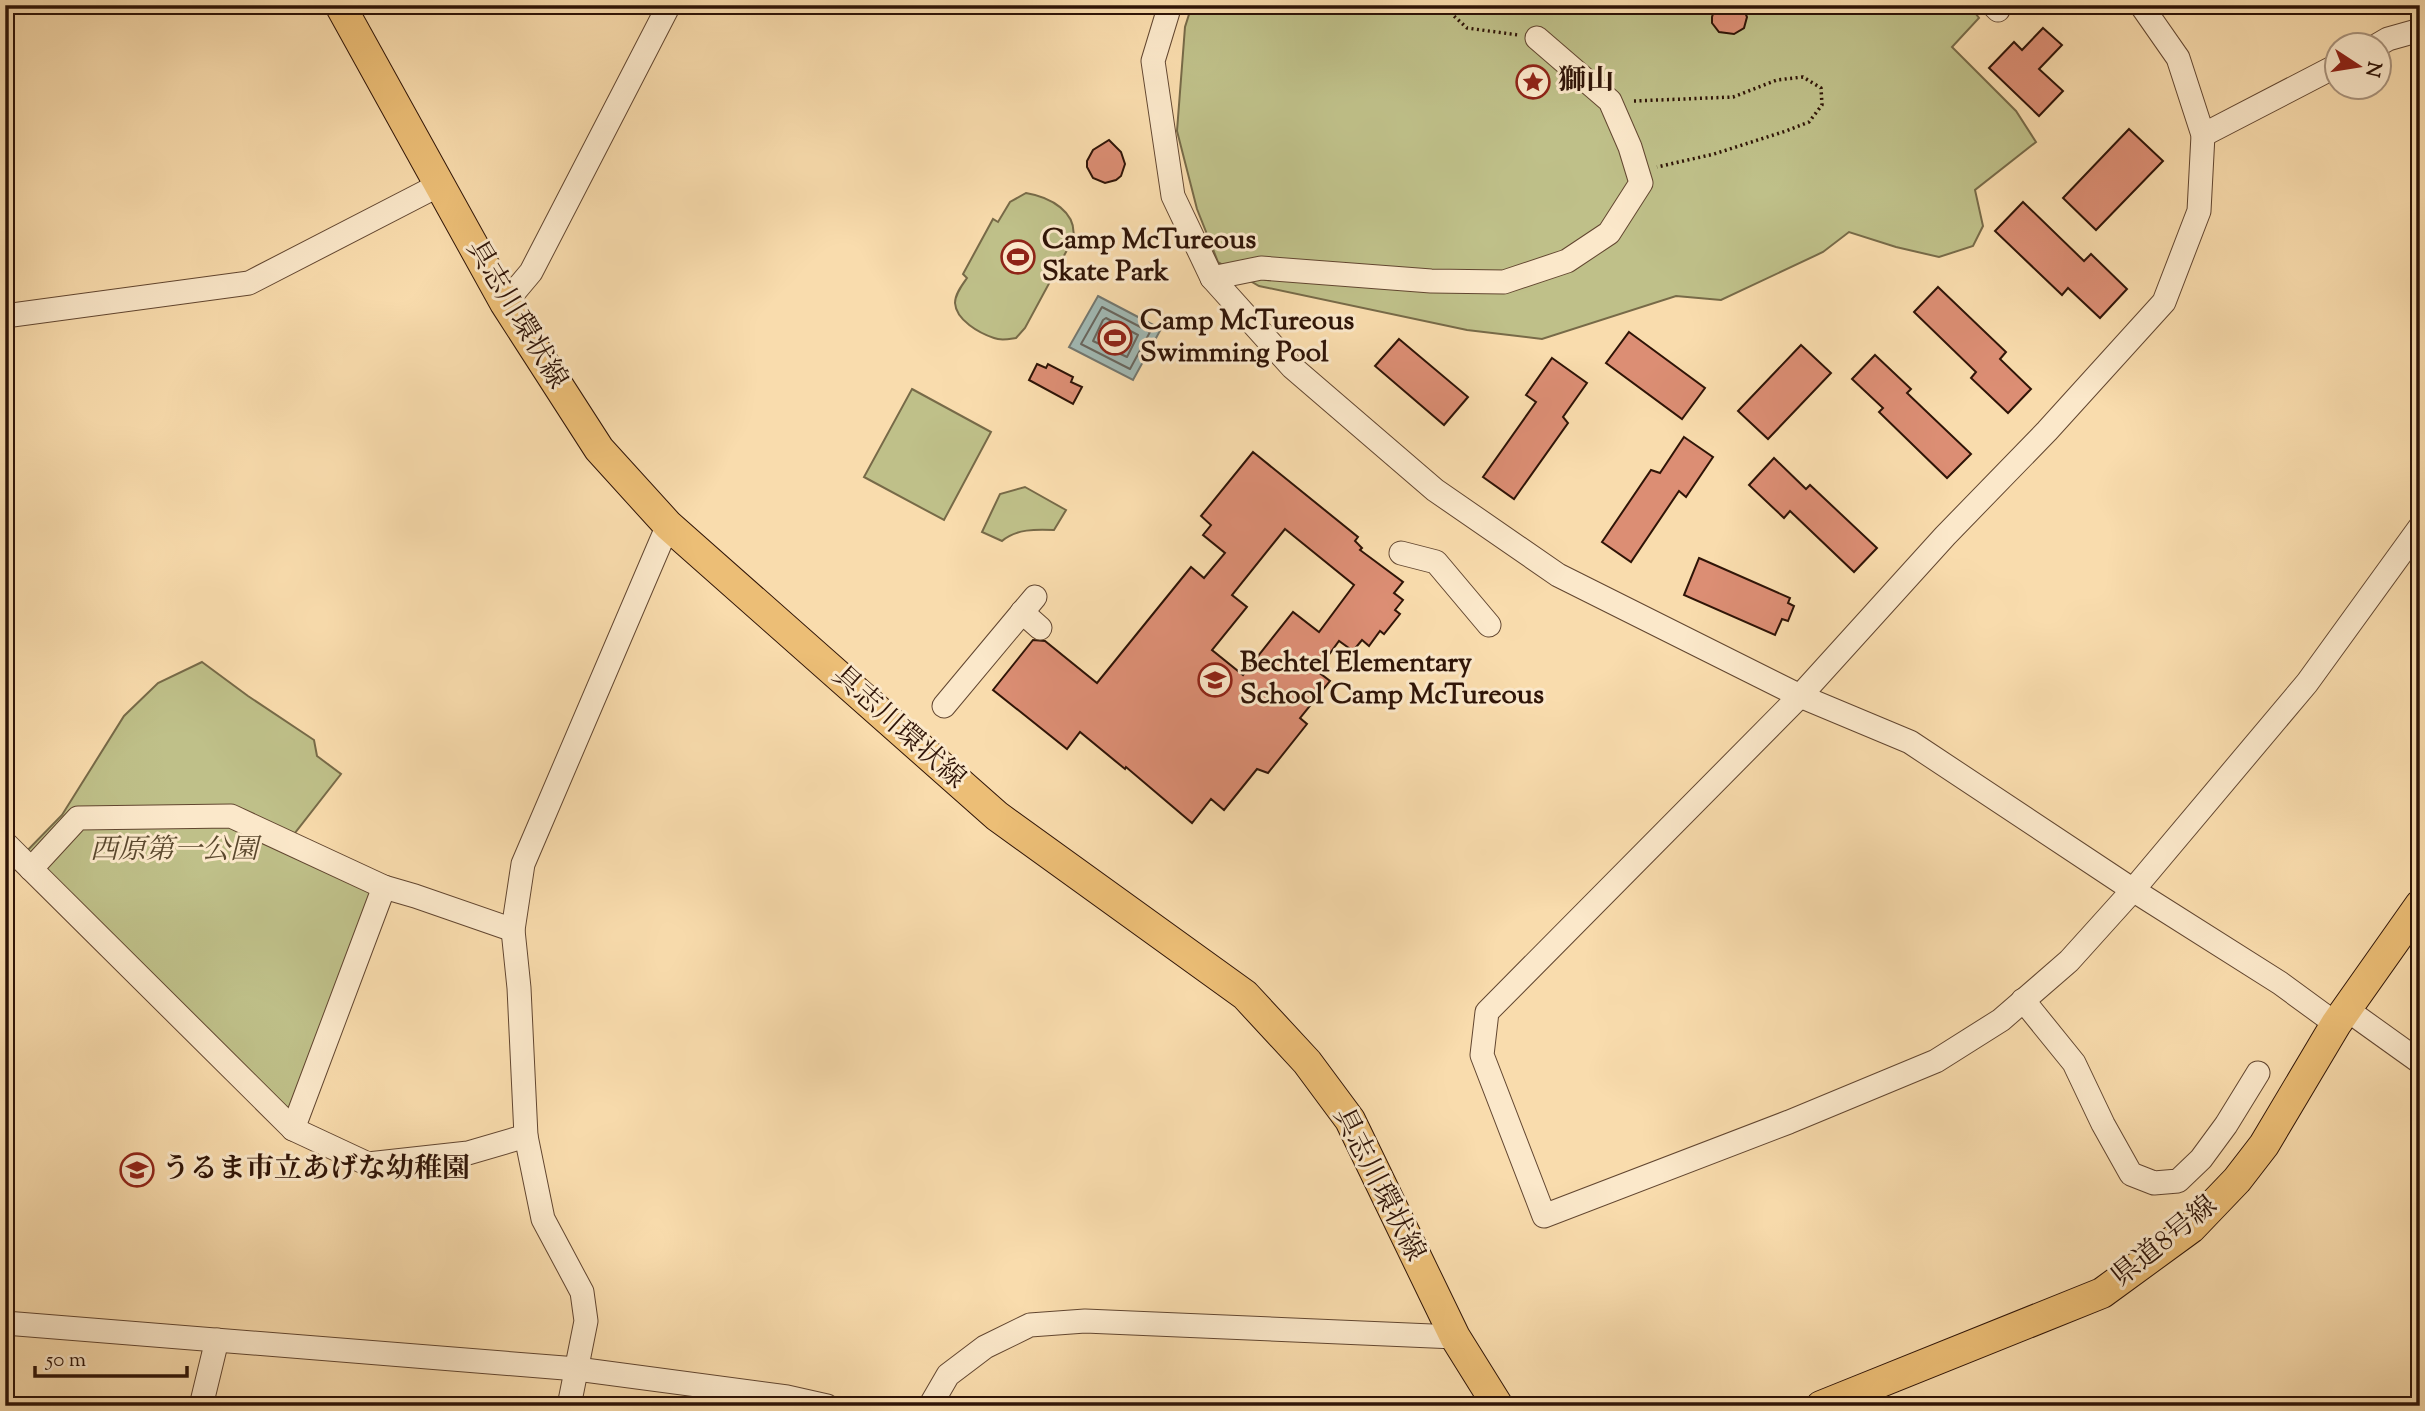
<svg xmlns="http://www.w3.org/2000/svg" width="2425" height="1411" font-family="'Sorts Mill Goudy','Noto Serif JP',serif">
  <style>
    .green { fill: #bfc089; stroke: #776a48; stroke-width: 2 }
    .water { fill: #a1b9b4; stroke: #73776f; stroke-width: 2 }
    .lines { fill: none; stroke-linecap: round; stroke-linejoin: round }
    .shore { stroke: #68665e; stroke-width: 2 }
    .building { fill: #dc8e74; stroke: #2f1407; stroke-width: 2; fill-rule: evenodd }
    .minor-casing { stroke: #624630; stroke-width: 25 }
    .major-casing { stroke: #2f1407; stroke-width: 32 }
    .path { stroke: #2f1407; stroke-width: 3.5; stroke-dasharray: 2 3.5; stroke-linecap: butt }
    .minor { stroke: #fbe8ca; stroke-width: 23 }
    .major { stroke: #ecbe76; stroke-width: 30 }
    .labels { text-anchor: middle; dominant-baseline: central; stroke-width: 6; stroke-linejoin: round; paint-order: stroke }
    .poi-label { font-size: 28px; font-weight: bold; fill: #2f1407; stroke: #fbe8ca; text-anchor: start }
    .street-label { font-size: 28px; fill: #2f1407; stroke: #fbe8ca }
    .park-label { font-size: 28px; font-style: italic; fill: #5a482e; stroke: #fbe8ca }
  </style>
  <rect width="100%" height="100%" fill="#f9dcad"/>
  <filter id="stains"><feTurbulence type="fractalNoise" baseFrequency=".00286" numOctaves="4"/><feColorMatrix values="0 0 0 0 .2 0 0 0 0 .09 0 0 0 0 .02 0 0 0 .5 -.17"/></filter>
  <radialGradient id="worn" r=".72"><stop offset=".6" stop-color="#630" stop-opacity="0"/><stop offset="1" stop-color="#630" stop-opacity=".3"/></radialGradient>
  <g class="green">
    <path d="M1192,5h777l10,13 -27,29 64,64 20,31 -61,48 8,36 -10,20 -34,11 -43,-10 -47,-15 -26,20 -102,48 -45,-4 -134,43 -75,-9 -208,-44 -41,-24 -21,-53 -20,-78 8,-104z"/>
    <path d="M1026,193c24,4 52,19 47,46l-48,89 -9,10c-7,1 -15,3 -22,0 -15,-5 -38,-18 -39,-35 0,-9 7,-18 12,-25l-4,-4 30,-55 5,3 12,-20z"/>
    <path d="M912,389l79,43 -47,88 -80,-43z"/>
    <path d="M1025,487l41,23 -12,20c-18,-1 -38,-1 -52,11l-20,-9 18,-38z"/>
    <path d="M202,662l46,34 66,44 3,16 24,18 -53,68 96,45 -91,242 -273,-271 42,-43 62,-99 34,-33z"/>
  </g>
  <path class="water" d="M1098,296l63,33 -28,51 -64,-33z"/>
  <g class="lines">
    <g class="shore">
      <path d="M1102,307l48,25 -20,37 -49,-25z"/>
      <path d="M1106,318l32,17 -11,22 -34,-16 10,-21z"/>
    </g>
  </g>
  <g class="building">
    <path d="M1716,5h26l5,12 -3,11 -10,6 -15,-2 -7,-9v-6z"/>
    <path d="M2043,28l19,17 -23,24 24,22 -24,25 -50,-48 25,-26 8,8z"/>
    <path d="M2129,129l34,32 -67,69 -33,-32z"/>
    <path d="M1109,140l12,12 4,12 -4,12 -5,4 -11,3 -12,-5 -6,-11v-6l6,-11z"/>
    <path d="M2023,202l61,59 7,-7 36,35 -27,29 -32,-30 -6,7 -67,-64z"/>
    <path d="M1938,287l68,65 -6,7 31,30 -23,24 -37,-35 5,-6 -62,-60z"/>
    <path d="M1629,332l76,56 -23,31 -76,-56z"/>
    <path d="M1399,339l69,58 -24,28 -69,-59z"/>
    <path d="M1801,345l30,28 -63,66 -30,-28z"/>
    <path d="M1875,355l36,34 -4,4 64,61 -24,24 -68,-66 4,-4 -31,-29z"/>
    <path d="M1552,358l35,25 -24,34 5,6 -54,76 -31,-22 53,-75 -10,-7z"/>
    <path d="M1037,364l9,4 2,-4 25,13 -2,5 11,5 -9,17 -44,-24z"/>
    <path d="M1684,437l29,20 -27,40 -7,-6 -48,71 -29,-20 49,-72 9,3z"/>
    <path d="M1253,452l105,85 -3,4 7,7 -2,2 43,32 -9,11 9,7 -8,10 5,4 -16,20 -4,-3 -11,15 -7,-6 -9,11 -14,-10 -22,30 13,10 -30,37 7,6 -39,49 -11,-4 -33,41 -13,-11 -19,24 -66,-56 -1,2 -45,-37 -13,17 -74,-59 40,-50 12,1 52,42 94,-116 13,11 21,-25 -22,-18 8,-10 -10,-9zM1285,529l69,56 -35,47 -26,-20 -50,63 -31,-25 35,-43 -15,-12z"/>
    <path d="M1774,458l32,31 4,-4 67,63 -23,24 -64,-61 -6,7 -35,-33z"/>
    <path d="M1699,558l91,40 -2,5 6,3 -6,15 -6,-2 -7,16 -91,-40z"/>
  </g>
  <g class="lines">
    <defs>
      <g id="minor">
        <path d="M1170,5l-17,56 20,135 39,82 80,89 143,123 123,85 242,121 110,46 223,148 147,93 56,41"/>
        <path d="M1993,5l5,5"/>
        <path d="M2141,5l37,53 25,77 -4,76 -35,91 -117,129 -102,105 -145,160 -313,316 -5,43 62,161 245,-94 147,-61 65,-41 68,-59 64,-71 174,-207 113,-156"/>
        <path d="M2376,46l12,-7 32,-9"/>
        <path d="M2203,135l135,-70"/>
        <path d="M1212,278l49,-10 170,13 73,1 63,-21 42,-28 32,-50 -11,-36 -20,-46 -73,-63"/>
        <path d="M505,303l26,-31 138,-267"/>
        <path d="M5,316l244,-33 192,-99"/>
        <path d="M1401,553l35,9 53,63"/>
        <path d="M1022,612l18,16"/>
        <path d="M944,706l91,-109"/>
        <path d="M5,843l288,286 75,35 100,-11 58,-17"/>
        <path d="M31,869l47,-51 153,-2 153,71 31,9 98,34"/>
        <path d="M2023,1000l51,63 29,61 28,50 23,9 24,-2 23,-22 25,-34 32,-52"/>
        <path d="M2346,1009l74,53"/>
        <path d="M293,1129l91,-242"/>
        <path d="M5,1323l572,46 210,28 40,9"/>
        <path d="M201,1406l16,-66"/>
        <path d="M569,1406l17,-85 -4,-29 -39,-73 -17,-83 -7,-148 -6,-58 10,-66 145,-339"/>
        <path d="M930,1406l18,-31 37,-28 45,-22 55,-4 370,16"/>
      </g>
      <g id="major">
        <path d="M340,5l165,298 94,146 69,76 329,291 248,179 62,67 43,58 105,217 43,69"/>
        <path d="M1821,1406l281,-113 89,-65 46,-48 27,-35 72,-121 84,-119"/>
      </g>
    </defs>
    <use href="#minor" class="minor-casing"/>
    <use href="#major" class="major-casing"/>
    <g class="path">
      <path d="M1442,5l25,23 51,7"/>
      <path d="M1634,101l99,-4 44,-17 26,-3 18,11 1,17 -13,17 -23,9 -72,23 -57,13"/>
    </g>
    <use href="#minor" class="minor"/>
    <use href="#major" class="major"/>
  </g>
  <defs>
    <symbol id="sight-ring" viewBox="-11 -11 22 22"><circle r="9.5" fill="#fbe8ca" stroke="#8f2418" stroke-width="1.5"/><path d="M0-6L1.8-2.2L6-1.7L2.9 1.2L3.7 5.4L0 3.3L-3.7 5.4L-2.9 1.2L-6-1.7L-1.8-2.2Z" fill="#8f2418"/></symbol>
    <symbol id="stadium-ring" viewBox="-11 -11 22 22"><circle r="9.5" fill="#fbe8ca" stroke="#8f2418" stroke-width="1.5"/><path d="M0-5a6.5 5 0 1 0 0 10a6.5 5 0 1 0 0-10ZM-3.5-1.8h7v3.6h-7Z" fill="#8f2418"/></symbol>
    <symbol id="school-ring" viewBox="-11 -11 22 22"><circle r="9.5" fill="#fbe8ca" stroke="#8f2418" stroke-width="1.5"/><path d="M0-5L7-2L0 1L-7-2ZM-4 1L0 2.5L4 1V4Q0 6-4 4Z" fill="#8f2418"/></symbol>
  </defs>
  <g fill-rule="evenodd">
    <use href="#sight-ring" x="1514" y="63" width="38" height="38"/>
    <use href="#stadium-ring" x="999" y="238" width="38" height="38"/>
    <use href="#stadium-ring" x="1096" y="319" width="38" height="38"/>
    <use href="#school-ring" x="1196" y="661" width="38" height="38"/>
    <use href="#school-ring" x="118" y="1151" width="38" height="38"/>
  </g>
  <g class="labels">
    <g class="poi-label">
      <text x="1558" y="82">獅山</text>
      <text x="1042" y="241">Camp McTureous<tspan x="1042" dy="32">Skate Park</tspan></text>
      <text x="1140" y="322">Camp McTureous<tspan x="1140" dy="32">Swimming Pool</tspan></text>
      <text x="1240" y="664">Bechtel Elementary<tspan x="1240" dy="32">School Camp McTureous</tspan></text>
      <text x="162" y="1170">うるま市立あげな幼稚園</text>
    </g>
    <g class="street-label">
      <text transform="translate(516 315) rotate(59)">具志川環状線</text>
      <text transform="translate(898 728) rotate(42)">具志川環状線</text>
      <text transform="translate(1378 1185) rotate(63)">具志川環状線</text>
      <text transform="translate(2165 1242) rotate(-39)">県道8号線</text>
    </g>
    <g class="park-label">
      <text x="174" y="851">西原第一公園</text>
    </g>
  </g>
  <rect width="2425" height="1411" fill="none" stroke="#f9dcad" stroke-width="28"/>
  <rect x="7" y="7" width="2411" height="1397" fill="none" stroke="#2f1407" stroke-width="3.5"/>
  <rect x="14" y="14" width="2397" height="1383" fill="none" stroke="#2f1407" stroke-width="2"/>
  <g transform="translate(2358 66) rotate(102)"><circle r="33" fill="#fbe8ca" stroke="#a9937c" stroke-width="2"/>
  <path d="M0-5L12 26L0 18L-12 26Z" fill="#8f2418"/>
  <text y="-10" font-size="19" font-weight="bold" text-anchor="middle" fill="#2f1407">N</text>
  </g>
  <path d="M35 1366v10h152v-10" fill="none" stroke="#2f1407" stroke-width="3.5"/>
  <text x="46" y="1366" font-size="21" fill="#2f1407" stroke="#fbe8ca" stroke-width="5" paint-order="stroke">50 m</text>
  <rect width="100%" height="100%" filter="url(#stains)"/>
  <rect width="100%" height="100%" fill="url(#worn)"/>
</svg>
